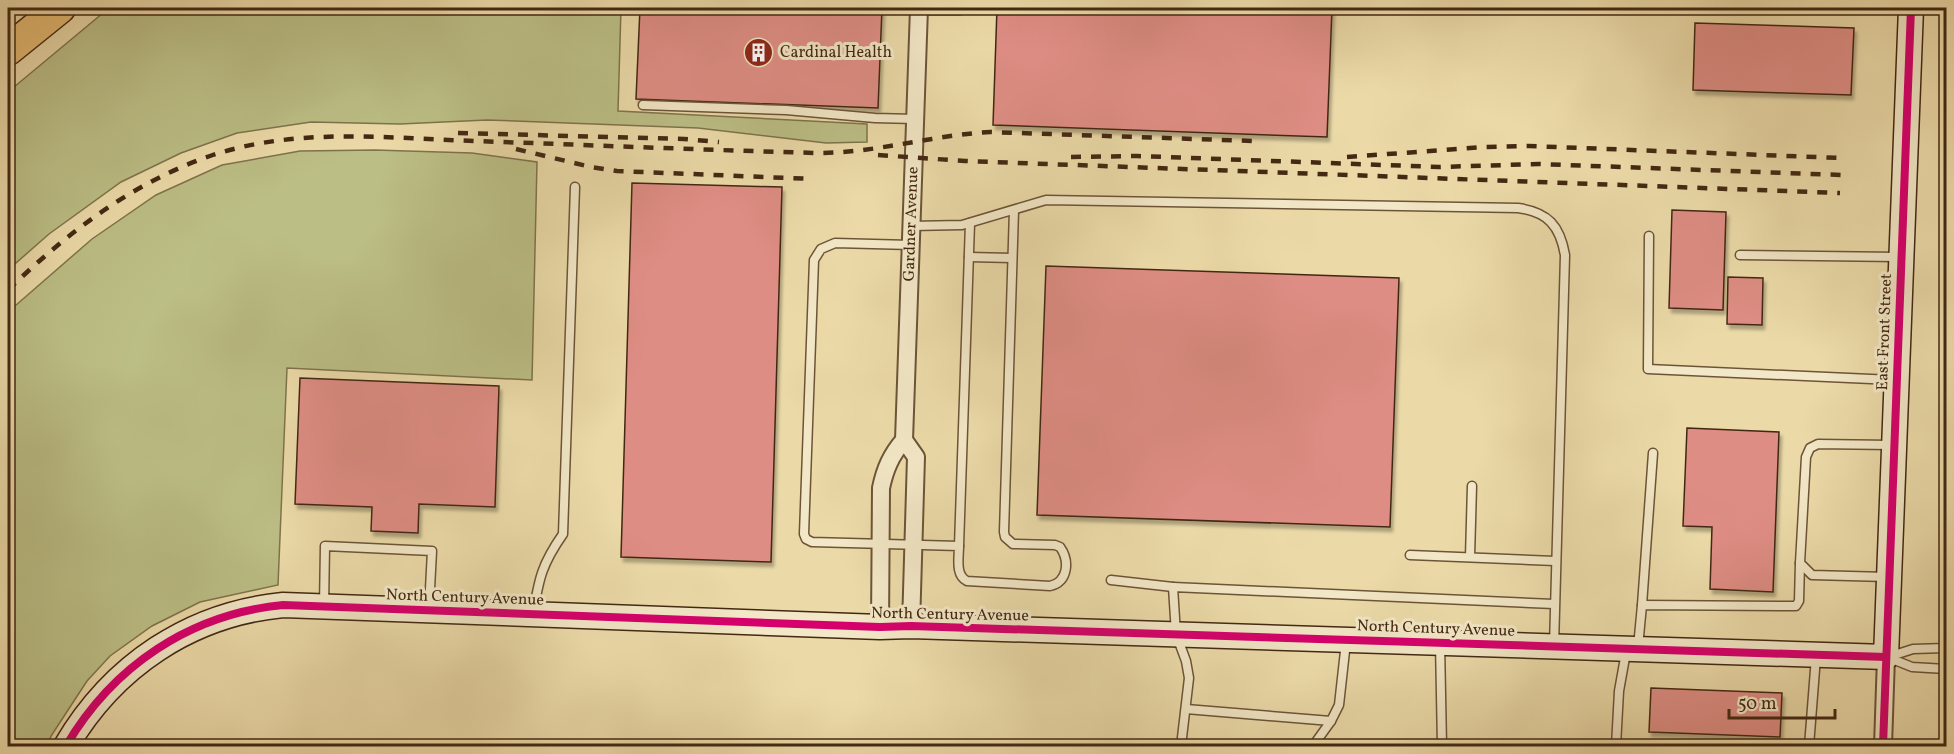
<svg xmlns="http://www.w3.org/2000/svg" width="1954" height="754" font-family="Vollkorn,serif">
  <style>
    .green { fill: #bbbe85; stroke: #7f734c; stroke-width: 1.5 }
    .building { fill: #de8d84; stroke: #432812; stroke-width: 1.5; filter: url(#shadow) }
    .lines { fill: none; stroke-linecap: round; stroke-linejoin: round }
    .lane-casing { stroke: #6d5438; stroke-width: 11 }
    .street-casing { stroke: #6d5438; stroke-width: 20 }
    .secondary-casing { stroke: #432812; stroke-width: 27 }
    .highway-casing { stroke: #432812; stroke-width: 33 }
    .lane { stroke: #f2e7c6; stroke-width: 8 }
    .street { stroke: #f2e7c6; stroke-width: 16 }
    .secondary { stroke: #f2e7c6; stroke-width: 24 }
    .highway { stroke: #e6bd74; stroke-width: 30 }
    .rail { stroke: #432812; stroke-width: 4.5; stroke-dasharray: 10 10; stroke-linecap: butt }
    .cycleway-casing { stroke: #f2e7c6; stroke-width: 11 }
    .cycleway { stroke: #d6006c; stroke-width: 8 }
    .labels { text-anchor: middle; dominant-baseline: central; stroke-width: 6; stroke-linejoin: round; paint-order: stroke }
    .poi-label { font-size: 16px; fill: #432812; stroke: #f2e7c6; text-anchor: start }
    .street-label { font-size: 16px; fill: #432812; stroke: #f2e7c6 }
  </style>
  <defs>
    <filter id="shadow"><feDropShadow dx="2.5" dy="4.5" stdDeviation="1.5" flood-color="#0004"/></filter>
  </defs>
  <rect width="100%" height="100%" fill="#ebdaa8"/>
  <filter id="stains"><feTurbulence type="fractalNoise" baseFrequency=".00333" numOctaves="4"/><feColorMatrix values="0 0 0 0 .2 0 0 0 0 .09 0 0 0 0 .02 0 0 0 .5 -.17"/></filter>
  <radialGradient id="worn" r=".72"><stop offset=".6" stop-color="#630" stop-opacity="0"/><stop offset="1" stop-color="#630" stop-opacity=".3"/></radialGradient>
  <g class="green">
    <path d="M109,8h512l-3,103 249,13v18l-41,1 -128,-15 -211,-8 -87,4 -89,-2 -74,11 -56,20 -60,29 -72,52 -41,36v-178z"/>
    <path d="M375,150l97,3 65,9 -5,218 -245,-12 -9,217 -78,17 -48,24 -42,30 -23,25 -36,55 -4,10h-39v-434l84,-73 64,-44 66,-30 78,-14z"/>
  </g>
  <g class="building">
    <path d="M640,8h242l-4,100 -242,-9z"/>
    <path d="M997,8h335l-5,129 -334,-12z"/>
    <path d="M1695,23l159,5 -3,67 -158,-5z"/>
    <path d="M632,183l150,4 -11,375 -150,-5z"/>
    <path d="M1672,210l54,2 -3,98 -54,-2z"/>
    <path d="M1046,266l353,12 -9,249 -353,-12z"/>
    <path d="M1728,277l35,1 -1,47 -35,-1z"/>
    <path d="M300,378l199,8 -4,121 -76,-3 -1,29 -47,-2 1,-24 -77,-3z"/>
    <path d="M1687,428l92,4 -6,160 -63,-3 2,-62 -29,-1z"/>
    <path d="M1651,688l131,5 -2,44 -131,-5z"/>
  </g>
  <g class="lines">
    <defs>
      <g id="lane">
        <path d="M919,10h42l5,-2"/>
        <path d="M643,105l143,5 89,8 40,1"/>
        <path d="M911,226l51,-1 84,-25 472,8c30,4 42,18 47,47l-11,391"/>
        <path d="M1649,236l-1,133 245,11"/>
        <path d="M911,245l-76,-2 -14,6 -7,11 -10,274 2,5 6,3 147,4c0,12 -4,29 8,35l83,5c18,-4 20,-25 10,-39l-5,-2 -42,-1 -8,-7 -1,-5 10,-322"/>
        <path d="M1740,255l158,2"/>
        <path d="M969,257l43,1"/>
        <path d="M959,546l11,-323"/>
        <path d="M1410,555l145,6"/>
        <path d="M1470,557l2,-71"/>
        <path d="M1887,577l-75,-2 -12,-12 6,-106 4,-9 8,-4 73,1"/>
        <path d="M1111,580l62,7"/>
        <path d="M1642,605l11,-152"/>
        <path d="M324,606l1,-60 107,5 -3,57"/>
        <path d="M533,614c6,-36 9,-50 30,-80l12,-347"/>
        <path d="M1440,643l2,103"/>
        <path d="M1638,647l4,-42 154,1 3,-5 1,-38"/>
        <path d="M1887,657l25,10 34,2"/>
        <path d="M1888,657l25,-8 33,-1"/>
        <path d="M1186,709l145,12"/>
        <path d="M1181,746l8,-68 -3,-17 -10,-27 -3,-47 381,17"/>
        <path d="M1313,746l18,-25 8,-16 7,-63"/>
        <path d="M1616,746l3,-55 7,-39"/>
        <path d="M1809,746l7,-89"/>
      </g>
      <g id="street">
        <path id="s1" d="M911,626l5,-169 -12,-17 15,-432"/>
        <path d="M880,627l1,-139c4,-19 10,-33 23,-48"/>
        <path d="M1883,746l3,-89"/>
      </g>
      <path id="secondary" d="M66,746c47,-80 124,-132 217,-141l597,22 31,-1 975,31 25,-649"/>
      <path id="highway" d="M8,50l52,-42"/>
    </defs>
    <use href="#lane" class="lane-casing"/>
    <use href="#street" class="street-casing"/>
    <use href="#secondary" class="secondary-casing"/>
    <use href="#highway" class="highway-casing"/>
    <use href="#lane" class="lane"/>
    <use href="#street" class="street"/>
    <use href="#secondary" class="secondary"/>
    <use href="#highway" class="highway"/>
    <g class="rail">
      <path d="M458,133l226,6 35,3"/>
      <path d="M516,149l75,18 26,4 196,8"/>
      <path d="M878,155l87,6 875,32"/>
      <path d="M1071,157l66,-1 302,11 100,-3 302,11"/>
      <path d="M1347,157l138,-10 44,-1 312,12"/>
      <path d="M8,290c59,-57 124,-107 202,-134 85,-29 176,-18 265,-15 114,4 229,9 343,12 59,0 114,-18 172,-21l264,9"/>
    </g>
    <defs>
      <g id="cycleway">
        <path d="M66,746c47,-80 124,-132 217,-141l597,22 31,-1 975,31"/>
        <path d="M1883,746l28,-738"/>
      </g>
    </defs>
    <use href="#cycleway" class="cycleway-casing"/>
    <use href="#cycleway" class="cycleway"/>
  </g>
  <defs>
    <symbol id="building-disc" viewBox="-11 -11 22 22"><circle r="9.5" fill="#8f2418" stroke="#f2e7c6"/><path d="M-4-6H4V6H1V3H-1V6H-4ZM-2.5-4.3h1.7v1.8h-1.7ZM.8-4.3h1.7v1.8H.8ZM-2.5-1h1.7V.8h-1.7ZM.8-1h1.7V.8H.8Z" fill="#fff"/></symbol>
  </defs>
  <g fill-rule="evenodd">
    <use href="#building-disc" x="742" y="36" width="33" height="33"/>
  </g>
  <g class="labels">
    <g class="poi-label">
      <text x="780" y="53">Cardinal Health</text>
    </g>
    <g class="street-label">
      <text stroke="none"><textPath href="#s1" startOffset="406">Gardner Avenue</textPath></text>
      <text transform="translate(1885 332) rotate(-88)">East Front Street</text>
      <text transform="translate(465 598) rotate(2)">North Century Avenue</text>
      <text transform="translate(950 615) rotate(1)">North Century Avenue</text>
      <text transform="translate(1436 629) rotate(2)">North Century Avenue</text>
    </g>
  </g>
  <rect width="1954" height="754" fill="none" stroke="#ebdaa8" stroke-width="30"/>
  <rect x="9" y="9" width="1936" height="736" fill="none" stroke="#432812" stroke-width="3"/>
  <rect x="15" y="15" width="1924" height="724" fill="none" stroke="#432812" stroke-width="1.5"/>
  <path d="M1729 709v9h106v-9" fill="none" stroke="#432812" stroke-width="3"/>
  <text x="1738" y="709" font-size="18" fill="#432812" stroke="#f2e7c6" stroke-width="4.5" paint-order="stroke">50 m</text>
  <rect width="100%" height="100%" filter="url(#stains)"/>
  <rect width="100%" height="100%" fill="url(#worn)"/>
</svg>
